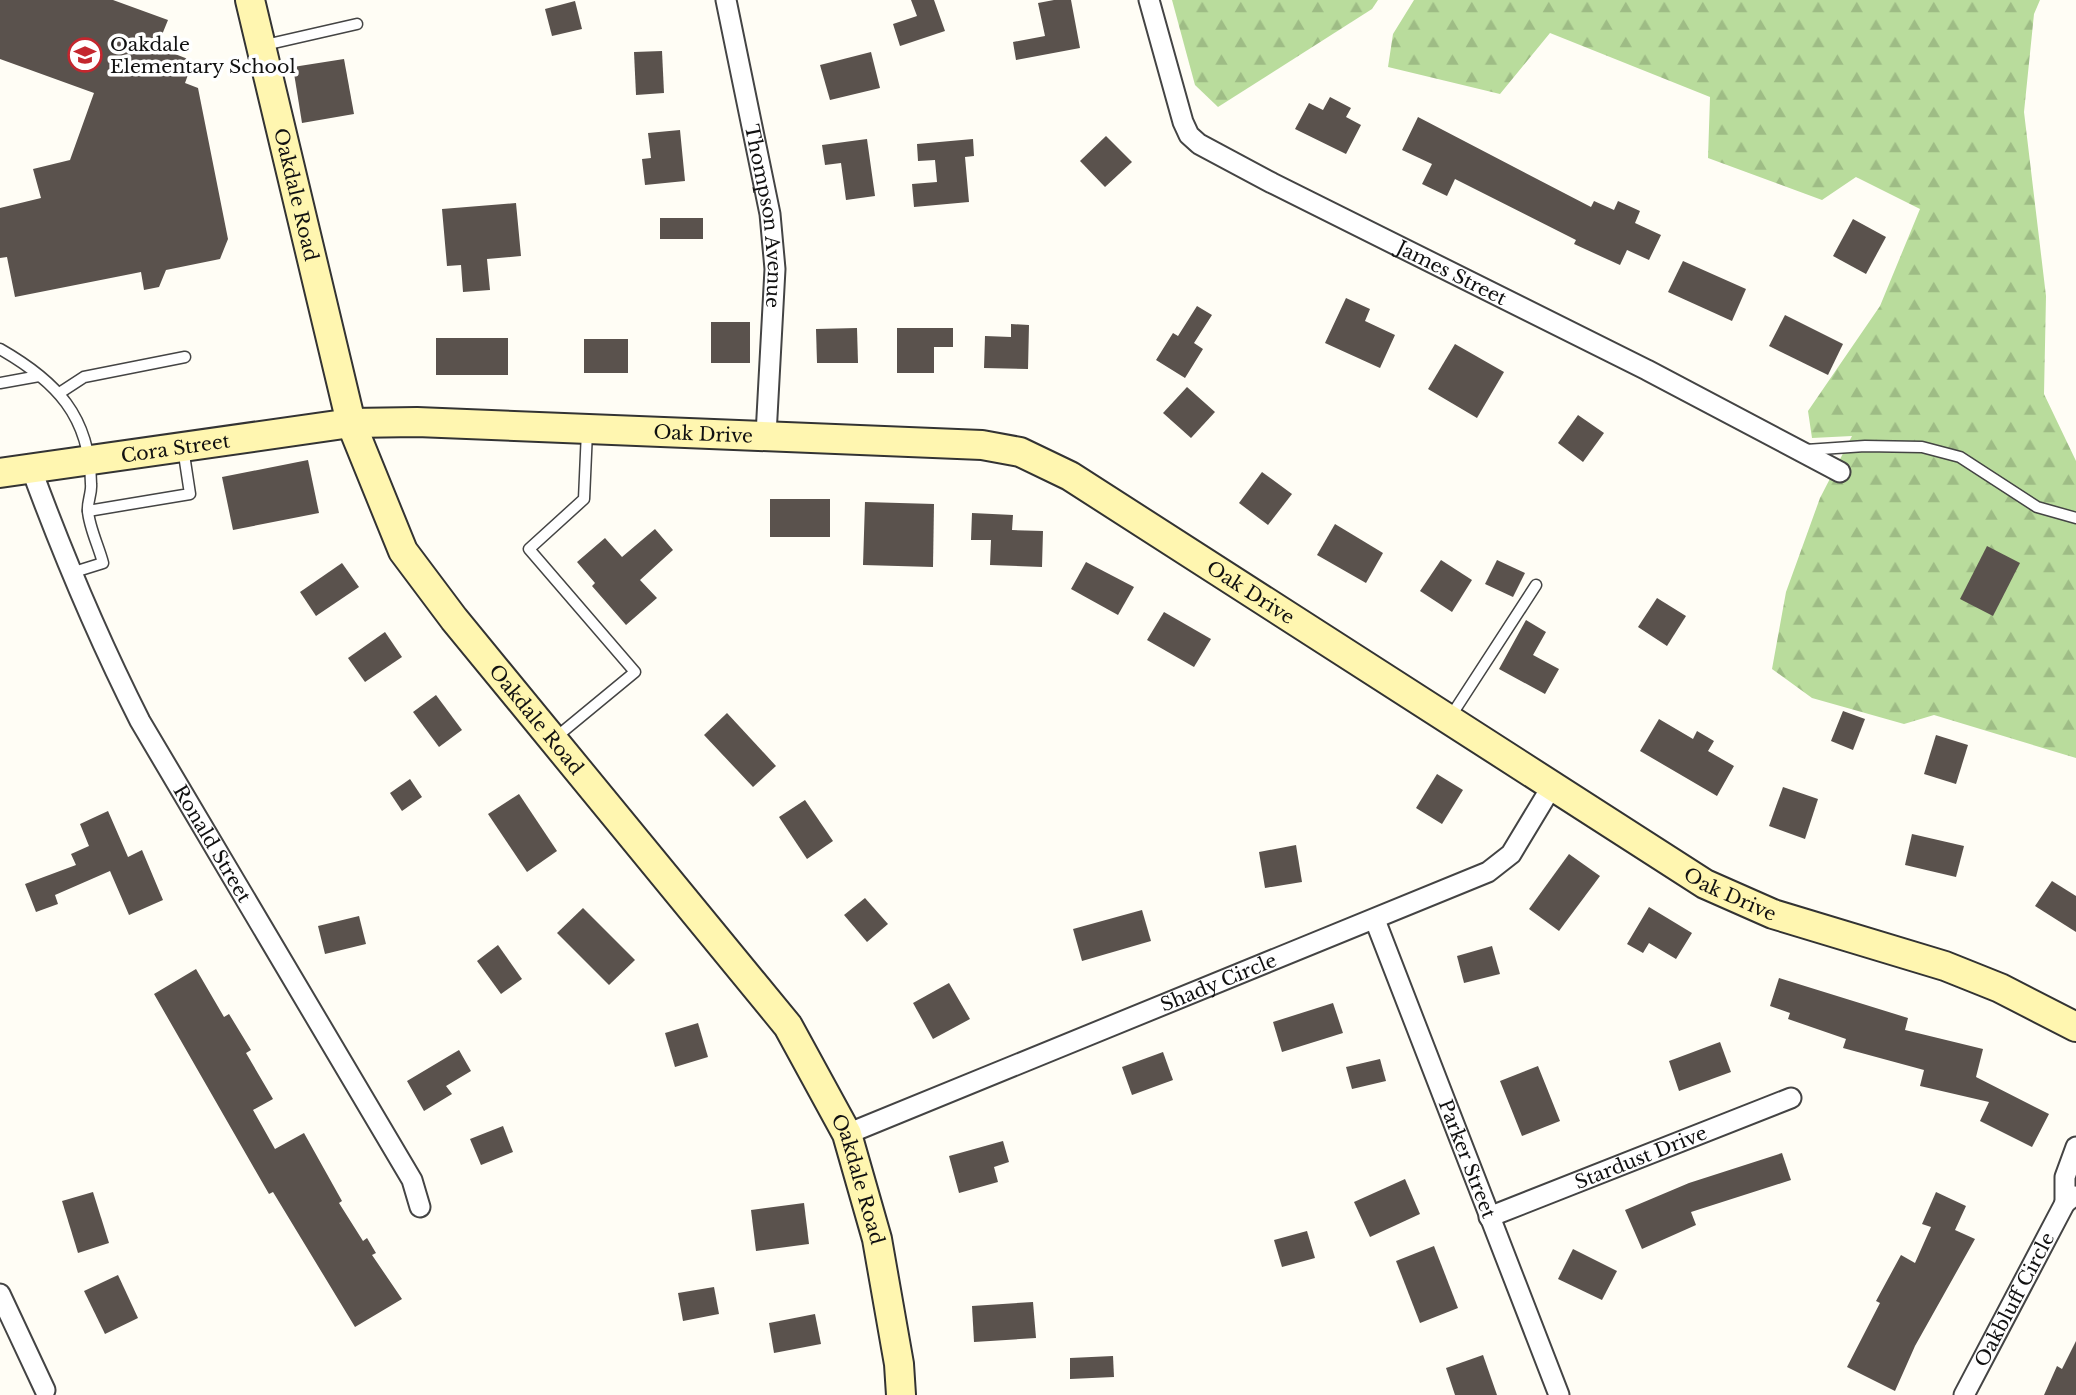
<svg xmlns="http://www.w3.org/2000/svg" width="2076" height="1395" font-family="'Libre Baskerville',serif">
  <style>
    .forest { fill: url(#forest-firs) }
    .building { fill: #5a524d }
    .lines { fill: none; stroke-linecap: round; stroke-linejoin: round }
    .lane-casing { stroke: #444; stroke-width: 13 }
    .street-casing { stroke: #444; stroke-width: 23 }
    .secondary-casing { stroke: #333; stroke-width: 32 }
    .lane { stroke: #fff; stroke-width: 10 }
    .street { stroke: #fff; stroke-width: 19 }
    .secondary { stroke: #fff6b0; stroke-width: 28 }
    .labels { text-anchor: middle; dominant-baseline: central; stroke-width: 7; stroke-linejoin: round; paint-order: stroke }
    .poi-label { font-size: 19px; fill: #111; stroke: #fff; text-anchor: start }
    .street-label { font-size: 19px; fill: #111; stroke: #fff }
  </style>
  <defs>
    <pattern id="forest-firs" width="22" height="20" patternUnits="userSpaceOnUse" patternTransform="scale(1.75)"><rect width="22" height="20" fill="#b9dc9c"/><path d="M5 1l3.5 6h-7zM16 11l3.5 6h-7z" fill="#9ebc85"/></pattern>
  </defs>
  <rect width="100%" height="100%" fill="#fffdf5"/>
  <g class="forest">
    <path d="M1172,0h206l-6,9 -154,98 -23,-22z"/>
    <path d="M1414,0h626l-6,14 -10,98 22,184 -2,98 32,67v297l-142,-43 -30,9 -92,-26 -40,-29 14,-77 34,-94 32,-62 -40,2 -4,-27 72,-105 40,-97 -64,-32 -34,23 -114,-42 2,-61 -160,-64 -50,61 -112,-27 5,-33z"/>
  </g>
  <g class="building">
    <path d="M0,0h113l55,20 -11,27 36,14 -8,22 13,5 30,151 -8,20 -54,11 -7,17 -15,3 -3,-18 -126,25 -8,-40 -7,1v-50l41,-10 -8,-29 37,-9 24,-67 -94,-34z"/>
    <path d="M911,0h23l11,31 -45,15 -7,-22 24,-8z"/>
    <path d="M1054,0h17l9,48 -64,12 -3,-18 32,-6 -7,-33z"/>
    <path d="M575,1l7,28 -30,7 -7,-27z"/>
    <path d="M662,51l2,42 -28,2 -2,-43z"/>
    <path d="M871,52l9,36 -50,12 -10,-35z"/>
    <path d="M344,59l10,55 -52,9 -9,-56z"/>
    <path d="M1330,97l21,11 -5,9 15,8 -15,29 -51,-25 14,-26 14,7z"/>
    <path d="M1418,117l173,90 3,-6 20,9 4,-9 22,10 -5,12 26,12 -12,25 -22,-10 -7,15 -46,-21 2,-4 -121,-61 -8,17 -25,-12 10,-20 -30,-14z"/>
    <path d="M680,130l5,51 -40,4 -3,-26 9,-1 -3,-25z"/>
    <path d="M1106,136l26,26 -27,25 -25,-26z"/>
    <path d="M867,139l8,57 -29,4 -5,-37 -16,2 -3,-20z"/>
    <path d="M973,139l1,17 -9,1 4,45 -55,5 -2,-23 25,-2 -2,-22 -17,1 -1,-17z"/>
    <path d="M516,203l5,53 -34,3 3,31 -27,2 -2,-27 -14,1 -5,-57z"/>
    <rect x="660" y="218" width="43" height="21"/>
    <path d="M1853,219l33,18 -20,37 -33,-18z"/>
    <path d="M1683,261l63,28 -14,32 -64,-29z"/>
    <path d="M1346,298l24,11 -5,12 30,14 -15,33 -55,-25z"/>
    <path d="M1197,306l15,9 -18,28 9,6 -18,29 -29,-18 17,-27 5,3z"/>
    <path d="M1785,315l58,29 -15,31 -59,-29z"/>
    <rect x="711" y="322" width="39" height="41"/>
    <path d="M1011,324l18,1 -1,44 -44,-1 1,-32 26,1z"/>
    <path d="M857,328l1,35h-41l-1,-34z"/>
    <path d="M897,328h56v19h-19v26h-37z"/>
    <rect x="436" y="338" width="72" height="37"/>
    <rect x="584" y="339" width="44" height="34"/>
    <path d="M1455,344l49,28 -27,46 -49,-29z"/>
    <path d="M1187,387l28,25 -24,26 -28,-25z"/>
    <path d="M1578,415l26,18 -21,29 -25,-19z"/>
    <path d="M308,460l11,53 -86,17 -11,-53z"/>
    <path d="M1262,472l30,22 -24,31 -29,-22z"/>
    <rect x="770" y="499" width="60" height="38"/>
    <path d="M865,502l69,2 -1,63 -70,-2z"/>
    <path d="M972,513l41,2 -1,15 31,1 -1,36 -52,-2 1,-25h-20z"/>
    <path d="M1335,524l48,29 -17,30 -49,-28z"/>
    <path d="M655,529l18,21 -33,30 17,18 -31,27 -34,-39 3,-3 -18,-21 28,-24 17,19z"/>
    <path d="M1987,546l33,17 -27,53 -33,-17z"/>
    <path d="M1441,560l31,20 -20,32 -32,-21z"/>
    <path d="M1497,560l28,13 -12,24 -28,-13z"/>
    <path d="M1086,562l48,25 -16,28 -47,-26z"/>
    <path d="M342,563l17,24 -43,29 -16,-24z"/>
    <path d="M1657,598l29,18 -19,30 -29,-19z"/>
    <path d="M1164,612l47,27 -17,28 -47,-27z"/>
    <path d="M1526,620l20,12 -13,23 26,14 -14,25 -46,-25z"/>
    <path d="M385,632l17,25 -37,25 -17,-24z"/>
    <path d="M436,695l26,35 -23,17 -26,-35z"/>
    <path d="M1843,711l22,8 -12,31 -22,-9z"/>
    <path d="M727,713l49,53 -23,21 -49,-52z"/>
    <path d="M1659,719l34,20 4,-8 17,10 -6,10 26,15 -17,30 -77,-45z"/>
    <path d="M1936,735l32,10 -12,39 -32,-10z"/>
    <path d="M1437,774l26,16 -21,34 -26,-16z"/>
    <path d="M410,779l12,18 -20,14 -12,-18z"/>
    <path d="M1783,787l35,12 -13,40 -36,-13z"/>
    <path d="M519,794l38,57 -30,21 -39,-58z"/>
    <path d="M805,800l28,41 -26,18 -28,-42z"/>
    <path d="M108,811l20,46 14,-7 21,50 -34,15 -19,-44 -55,24 3,9 -22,8 -11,-28 51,-19 -5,-11 18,-8 -9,-22z"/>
    <path d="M1912,834l52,12 -8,31 -51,-12z"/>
    <path d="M1296,845l6,37 -37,6 -6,-36z"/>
    <path d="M1569,854l31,22 -41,55 -30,-22z"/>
    <path d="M2052,881l24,15v36l-41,-26z"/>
    <path d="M865,898l23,26 -21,18 -23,-27z"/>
    <path d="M1649,907l43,26 -16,26 -27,-16 -6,10 -16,-9z"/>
    <path d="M583,908l52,52 -26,25 -52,-52z"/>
    <path d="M1142,910l9,31 -69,20 -9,-32z"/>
    <path d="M359,916l7,28 -41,10 -7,-28z"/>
    <path d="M498,945l24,34 -21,15 -24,-33z"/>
    <path d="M1492,946l8,28 -36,9 -7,-27z"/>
    <path d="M196,969l28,48 5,-3 22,36 -5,3 27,46 -20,11 22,39 29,-16 38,68 -3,2 24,38 4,-3 9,15 -4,2 30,44 -47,28 -82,-135 -4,2 -115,-200z"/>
    <path d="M1779,978l129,40 -3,12 78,19 -7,28 73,37 -17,33 -52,-26 9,-19 -69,-16 4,-16 -81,-22 3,-9 -58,-20 2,-6 -20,-7z"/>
    <path d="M949,983l21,36 -37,20 -20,-36z"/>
    <path d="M1333,1003l10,30 -61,19 -9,-30z"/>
    <path d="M698,1023l10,34 -33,10 -10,-34z"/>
    <path d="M1720,1042l11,30 -52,19 -10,-30z"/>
    <path d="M459,1050l12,21 -25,15 6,8 -28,17 -17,-30z"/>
    <path d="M1163,1052l10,28 -41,15 -10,-28z"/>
    <path d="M1380,1059l6,22 -34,8 -6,-22z"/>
    <path d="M1538,1066l22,55 -38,15 -22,-55z"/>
    <path d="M503,1126l10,26 -32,13 -11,-26z"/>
    <path d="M1003,1141l6,21 -15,5 4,15 -39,11 -10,-37z"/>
    <path d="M1782,1153l9,27 -100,32 5,13 -54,24 -17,-39 64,-27z"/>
    <path d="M1405,1179l15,35 -50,23 -16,-35z"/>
    <path d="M93,1192l16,51 -31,10 -16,-52z"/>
    <path d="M1936,1192l30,14 -11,24 20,9 -60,107 -20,45 -48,-24 33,-64 -4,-2 25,-46 14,8 16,-36 -9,-3z"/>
    <path d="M804,1203l5,41 -53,7 -5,-41z"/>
    <path d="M1307,1231l8,27 -33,9 -8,-27z"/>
    <path d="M1434,1246l24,62 -38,15 -24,-62z"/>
    <path d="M1573,1249l44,22 -15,29 -44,-21z"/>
    <path d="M118,1275l20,43 -33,16 -21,-43z"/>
    <path d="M714,1287l5,27 -36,7 -5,-28z"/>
    <path d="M1033,1302l3,36 -62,4 -2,-36z"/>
    <path d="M815,1314l6,30 -47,9 -5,-30z"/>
    <path d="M2076,1341v54h-32l13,-29 5,3z"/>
    <path d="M1483,1355l14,40h-42l-9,-27z"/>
    <path d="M1113,1356l1,21 -44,2v-21z"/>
  </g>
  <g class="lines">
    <defs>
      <g id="lane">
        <path d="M265,45l92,-21"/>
        <path d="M0,349c56,32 90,67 91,135 1,9 -4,18 -3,27 1,16 11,36 15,52l-32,10"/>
        <path d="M0,383l39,-7"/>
        <path d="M61,392l23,-15 101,-20"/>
        <path d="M1806,450l59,-4 57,1 38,10 77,50 39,11"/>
        <path d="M88,511l102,-17 -7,-46"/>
        <path d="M1449,719l87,-134"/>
        <path d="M555,738l80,-66 -106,-123 55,-50 3,-68"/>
      </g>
      <g id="street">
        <path id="s1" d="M726,0l44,214 5,55 -9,166"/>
        <path id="s2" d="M1149,0l34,122 6,13 10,9 73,39 375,187 193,102"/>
        <path id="s3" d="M31,468c32,87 67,170 109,253l272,459 8,27"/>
        <path id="s4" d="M1375,920l184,475"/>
        <path id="s5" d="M847,1134l641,-262 23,-18 41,-68"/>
        <path d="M2074,1196l-9,7v-26l11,-30"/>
        <path id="s6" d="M1489,1217l302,-119"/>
        <path d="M0,1294l45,96"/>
        <path id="s7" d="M1964,1395l101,-192"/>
      </g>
      <g id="secondary">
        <path id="s8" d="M250,0l101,423 52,128 51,68 334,407 59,108 30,105 22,125 2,31"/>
        <path id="s9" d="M0,473l351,-50 66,-1 565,23 38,7 50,24 635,408 68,30 172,52 55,22 76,39"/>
      </g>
    </defs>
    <use href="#lane" class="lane-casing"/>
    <use href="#street" class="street-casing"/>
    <use href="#secondary" class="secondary-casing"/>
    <use href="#lane" class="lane"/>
    <use href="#street" class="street"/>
    <use href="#secondary" class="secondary"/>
  </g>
  <defs>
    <symbol id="school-ring" viewBox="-11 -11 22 22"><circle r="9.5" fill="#fff" stroke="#c4262e" stroke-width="1.5"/><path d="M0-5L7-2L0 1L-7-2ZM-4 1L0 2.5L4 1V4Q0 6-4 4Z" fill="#c4262e"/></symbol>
  </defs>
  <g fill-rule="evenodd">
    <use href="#school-ring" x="66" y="36" width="38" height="38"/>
  </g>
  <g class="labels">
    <g class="poi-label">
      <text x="110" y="44">Oakdale<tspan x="110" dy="22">Elementary School</tspan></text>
    </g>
    <g class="street-label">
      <text stroke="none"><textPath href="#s8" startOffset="200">Oakdale Road</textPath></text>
      <text stroke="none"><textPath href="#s1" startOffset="220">Thompson Avenue</textPath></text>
      <text stroke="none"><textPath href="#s2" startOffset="438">James Street</textPath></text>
      <text stroke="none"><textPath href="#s9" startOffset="707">Oak Drive</textPath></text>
      <text stroke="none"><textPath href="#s9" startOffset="177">Cora Street</textPath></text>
      <text stroke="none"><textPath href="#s9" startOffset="1295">Oak Drive</textPath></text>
      <text stroke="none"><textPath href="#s8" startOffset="788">Oakdale Road</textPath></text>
      <text stroke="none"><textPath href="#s3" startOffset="418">Ronald Street</textPath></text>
      <text stroke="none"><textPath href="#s9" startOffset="1862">Oak Drive</textPath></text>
      <text stroke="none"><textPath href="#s5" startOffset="401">Shady Circle</textPath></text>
      <text stroke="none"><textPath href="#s6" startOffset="163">Stardust Drive</textPath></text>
      <text stroke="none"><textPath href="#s4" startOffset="256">Parker Street</textPath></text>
      <text stroke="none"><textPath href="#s8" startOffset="1354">Oakdale Road</textPath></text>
      <text stroke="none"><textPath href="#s7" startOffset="108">Oakbluff Circle</textPath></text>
    </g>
  </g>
</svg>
